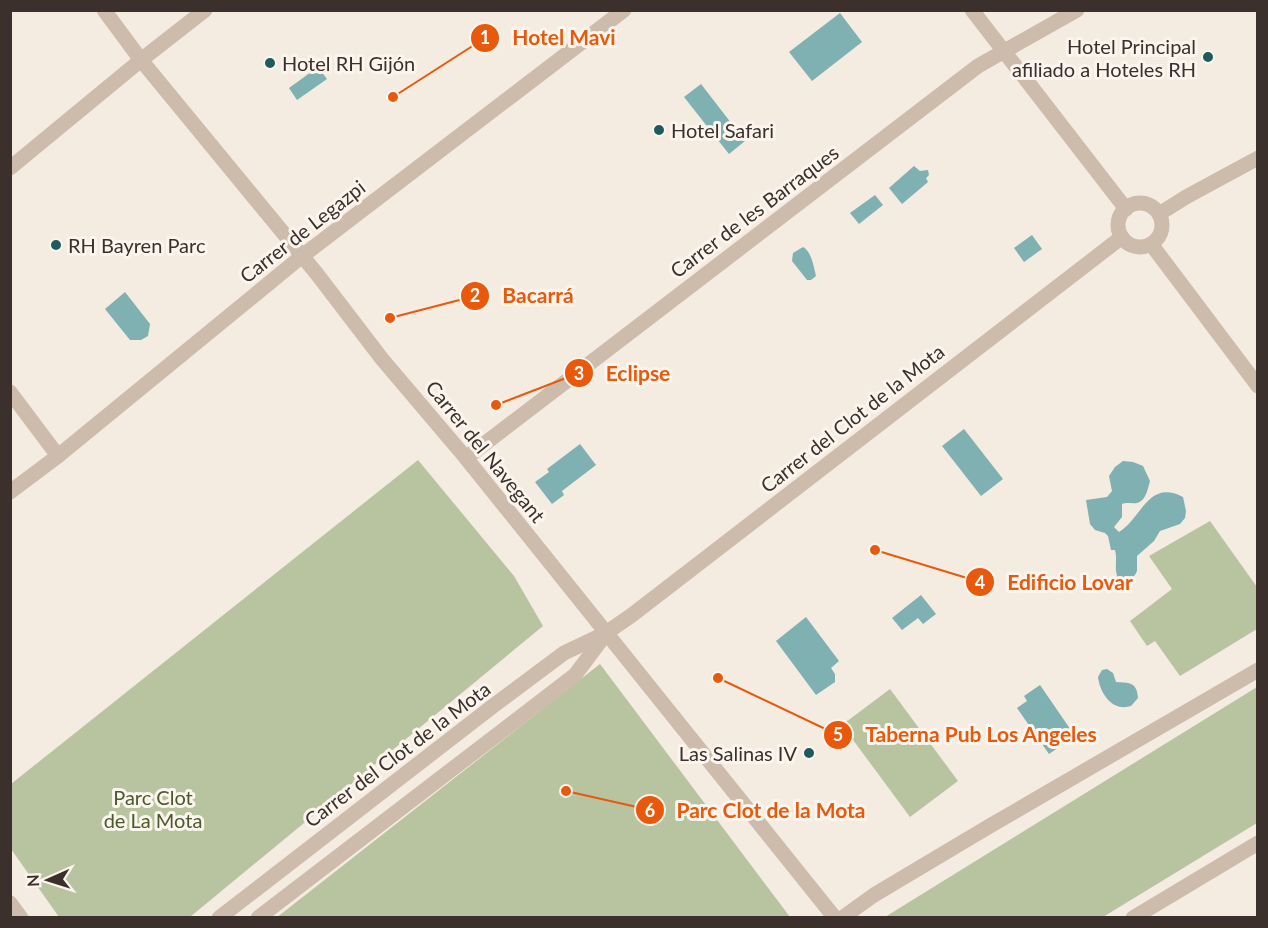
<svg xmlns="http://www.w3.org/2000/svg" width="1268" height="928" font-family="Lato,sans-serif">
  <style>
    .green { fill: #b8c4a0 }
    .water { fill: #7fb0b2 }
    .lines { fill: none; stroke-linecap: round; stroke-linejoin: round }
    .minor { stroke: #cdbbac; stroke-width: 15 }
    .poi-dot { fill: #1f5a5e; stroke: #fbf5ee; stroke-width: 2 }
    .labels { text-anchor: middle; dominant-baseline: central; stroke-width: 6; stroke-linejoin: round; paint-order: stroke }
    .poi-label { font-size: 20px; fill: #3b302b; stroke: #fbf5ee; text-anchor: start }
    .street-label { font-size: 20px; fill: #3b302b; stroke: #fbf5ee }
    .park-label { font-size: 20px; fill: #4a5a2e; stroke: #fbf5ee }
    .leader { fill: none; stroke: #e8590c; stroke-width: 2 }
    .callout-dot { fill: #e8590c; stroke: #fbf5ee; stroke-width: 2 }
    .mark-label { font-size: 18px; text-anchor: middle; font-weight: bold; fill: #fff }
    .callout-label { font-size: 21px; text-anchor: middle; font-weight: bold; fill: #e8590c; stroke: #fbf5ee; stroke-width: 6; stroke-linejoin: round; paint-order: stroke }
  </style>
  <rect width="100%" height="100%" fill="#f4ebe1"/>
  <g class="green">
    <path d="M418,460l96,116 29,50 -353,291h-131l-48,-68v-65z"/>
    <path d="M1210,521l47,66v42l-77,47 -25,-35 -8,5 -17,-25 42,-32 -23,-33z"/>
    <path d="M600,664l190,253 -514,1z"/>
    <path d="M1257,687v136l-154,94h-218z"/>
    <path d="M890,689l68,92 -48,36 -68,-92z"/>
  </g>
  <g class="water">
    <path d="M840,13l22,29 -50,39 -23,-29z"/>
    <path d="M318,67l9,12 -30,21 -8,-12z"/>
    <path d="M701,84l44,57 -16,13 -45,-57z"/>
    <path d="M914,166l6,5 8,-1 1,5 -3,3 2,4 -26,22 -13,-16z"/>
    <path d="M875,195l8,10 -24,19 -9,-11z"/>
    <path d="M1032,235l10,14 -18,13 -10,-14z"/>
    <path d="M803,247c8,4 11,20 13,29l-5,4h-4l-15,-19 1,-8z"/>
    <path d="M125,292l25,32 -2,12 -7,4h-11l-25,-31z"/>
    <path d="M964,429l39,50 -22,17 -39,-50z"/>
    <path d="M580,444l16,21 -34,26 2,4 -12,9 -17,-22 14,-10 -2,-3z"/>
    <path d="M1123,461l10,1 10,4 7,15c-2,7 -4,20 -13,22 -6,1 -10,-1 -15,1v13l-8,10 5,5c23,-14 29,-53 64,-35l3,14 -1,7 -5,6 -20,7 -6,10 -17,15v15c-4,9 -9,11 -18,10 -6,-13 -1,-19 -4,-31h-4l-3,-14 -3,-3 -10,-3 -5,-6 -4,-24 21,-3 5,-6 -3,-15 6,-9z"/>
    <path d="M921,595l15,19 -13,10 -5,-6 -16,12 -10,-12z"/>
    <path d="M806,617l33,44 -8,7 4,6v8l-19,13 -40,-54z"/>
    <path d="M1107,669l6,4 3,9c12,1 21,-1 22,16l-7,8c-19,6 -31,-13 -33,-29l4,-7z"/>
    <path d="M1040,685l35,51 -26,18 -32,-46 10,-7 -3,-5z"/>
  </g>
  <g class="lines">
    <g class="minor">
      <path d="M104,10l37,50 176,214 65,85 84,99 369,460"/>
      <path d="M972,10l154,199"/>
      <path d="M10,168l131,-108 64,-50"/>
      <circle cx="1140" cy="225" r="22"/>
      <path d="M1159,214l27,-17 72,-39"/>
      <path d="M1151,244l107,142"/>
      <path d="M10,392l48,64"/>
      <path d="M466,458l512,-392 99,-56"/>
      <path d="M10,492l48,-36 243,-199 323,-247"/>
      <path d="M10,903l11,15"/>
      <path d="M219,918l274,-212 71,-53 42,-20 26,-18 490,-378"/>
      <path d="M258,918l317,-243 30,-40"/>
      <path d="M842,918l32,-23 114,-68 270,-157"/>
      <path d="M1133,918l125,-75"/>
    </g>
  </g>
  <g class="poi-dot">
    <circle cx="1208" cy="57" r="6"/>
    <circle cx="270" cy="63" r="6"/>
    <circle cx="659" cy="130" r="6"/>
    <circle cx="56" cy="245" r="6"/>
    <circle cx="809" cy="753" r="6"/>
  </g>
  <g class="labels">
    <g class="poi-label">
      <text x="1196" y="46" text-anchor="end">Hotel Principal<tspan x="1196" dy="23">afiliado a Hoteles RH</tspan></text>
      <text x="282" y="63">Hotel RH Gijón</text>
      <text x="671" y="130">Hotel Safari</text>
      <text x="68" y="245">RH Bayren Parc</text>
      <text x="797" y="753" text-anchor="end">Las Salinas IV</text>
    </g>
    <g class="street-label">
      <text transform="translate(754 211) rotate(-37)">Carrer de les Barraques</text>
      <text transform="translate(302 231) rotate(-38)">Carrer de Legazpi</text>
      <text transform="translate(852 418) rotate(-38)">Carrer del Clot de la Mota</text>
      <text transform="translate(486 451) rotate(51)">Carrer del Navegant</text>
      <text transform="translate(397 754) rotate(-37)">Carrer del Clot de la Mota</text>
    </g>
    <g class="park-label">
      <text x="153" y="797">Parc Clot<tspan x="153" dy="23">de La Mota</tspan></text>
    </g>
  </g>
  <path class="leader" d="M393 97L485 38M390 318L475 296M496 405L579 373M875 550L980 582M718 678L838 735M566 791L650 810"/>
  <g class="callout-dot">
    <circle cx="393" cy="97" r="6"/>
    <circle cx="390" cy="318" r="6"/>
    <circle cx="496" cy="405" r="6"/>
    <circle cx="875" cy="550" r="6"/>
    <circle cx="718" cy="678" r="6"/>
    <circle cx="566" cy="791" r="6"/>
    <circle cx="485" cy="38" r="15"/>
    <circle cx="475" cy="296" r="15"/>
    <circle cx="579" cy="373" r="15"/>
    <circle cx="980" cy="582" r="15"/>
    <circle cx="838" cy="735" r="15"/>
    <circle cx="650" cy="810" r="15"/>
  </g>
  <g class="mark-label">
    <text x="485" y="44">1</text>
    <text x="475" y="302">2</text>
    <text x="579" y="380">3</text>
    <text x="980" y="589">4</text>
    <text x="838" y="741">5</text>
    <text x="650" y="817">6</text>
  </g>
  <g class="callout-label">
    <text x="564" y="45">Hotel Mavi</text>
    <text x="538" y="303">Bacarrá</text>
    <text x="638" y="381">Eclipse</text>
    <text x="1070" y="590">Edificio Lovar</text>
    <text x="981" y="742">Taberna Pub Los Angeles</text>
    <text x="771" y="818">Parc Clot de la Mota</text>
  </g>
  <rect width="1268" height="928" fill="none" stroke="#3b302b" stroke-width="24"/>
  <g transform="translate(48 880) rotate(267)" stroke="#fbf5ee" stroke-width="4.5" paint-order="stroke">
  <path d="M0-4.5L10 22L0 15L-10 22Z" fill="#3b302b"/>
  <text y="-9" font-size="16" font-weight="bold" text-anchor="middle" fill="#3b302b">N</text>
  </g>
</svg>
